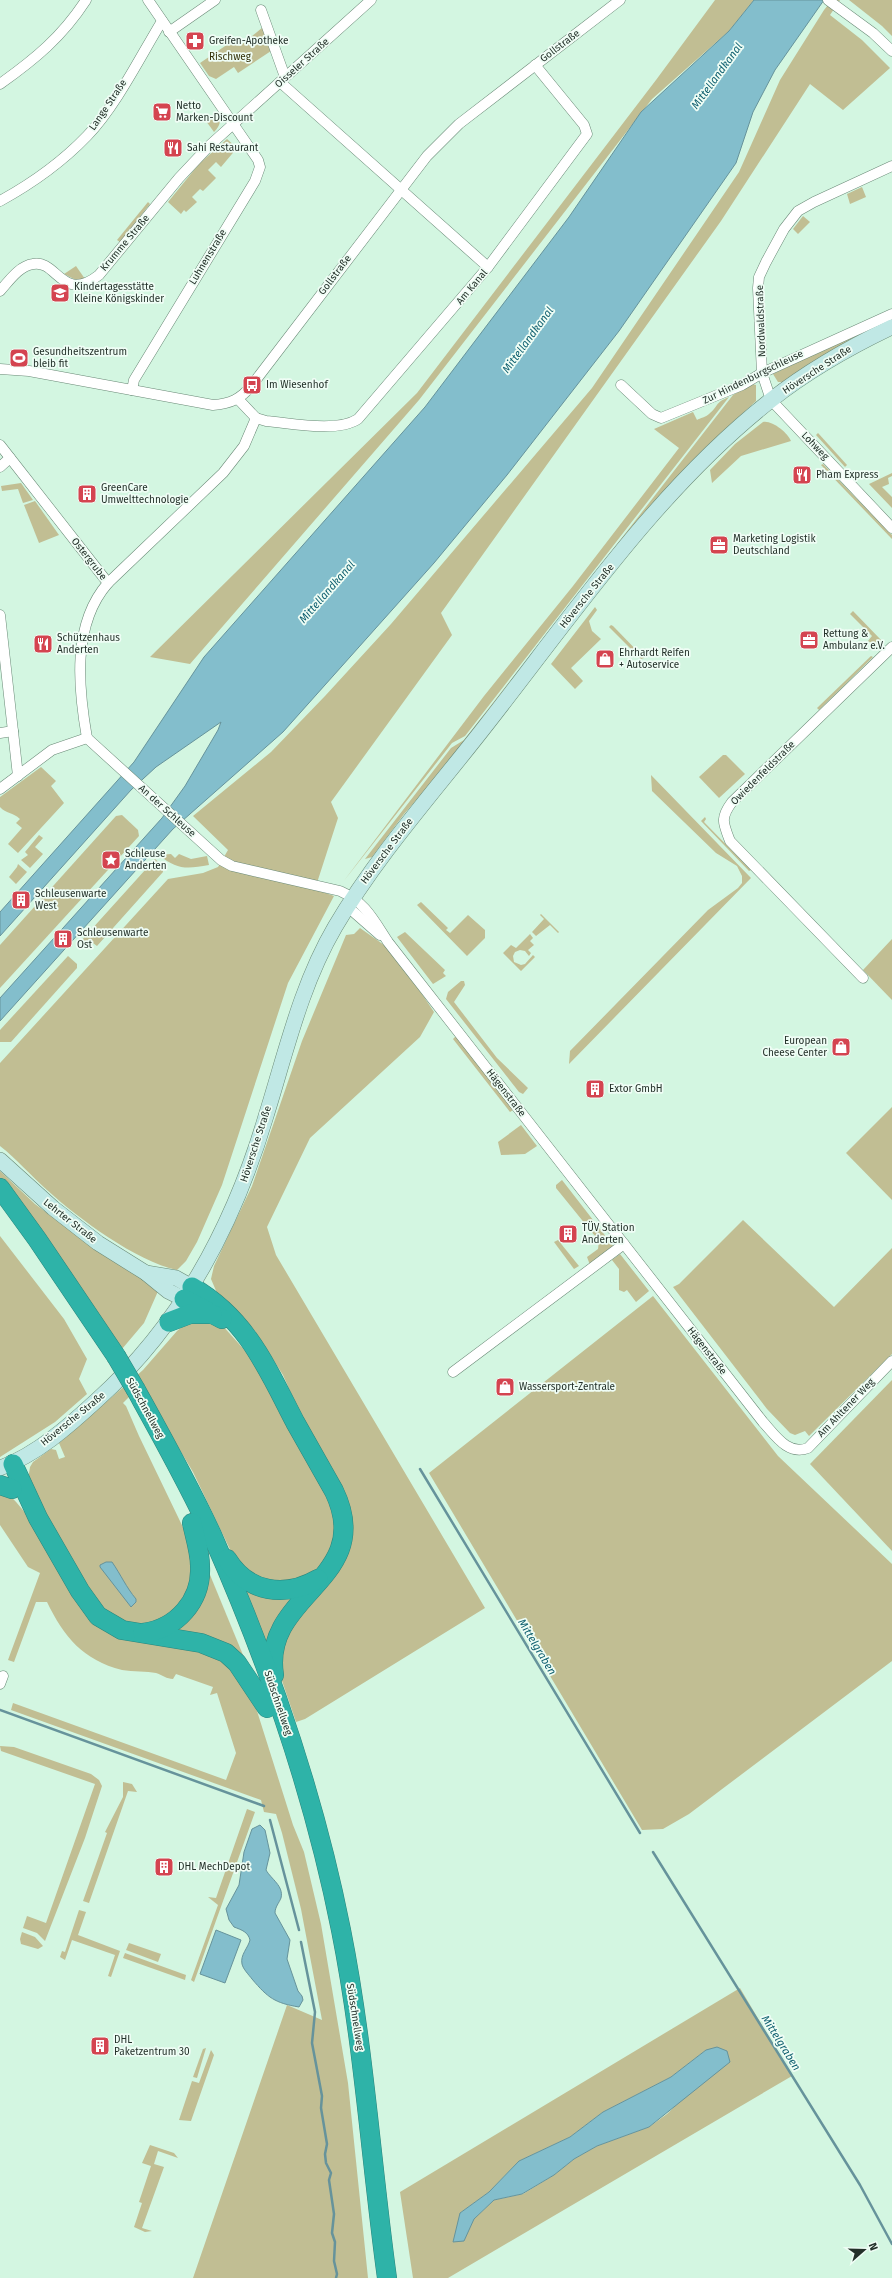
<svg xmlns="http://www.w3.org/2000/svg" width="892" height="2278" font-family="'Fira Sans',sans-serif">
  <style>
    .green { fill: #c1be93; fill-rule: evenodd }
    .water { fill: #83becc; stroke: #66939b }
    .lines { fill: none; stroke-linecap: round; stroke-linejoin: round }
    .stream { stroke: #66939b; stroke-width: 2.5 }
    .street-casing { stroke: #698976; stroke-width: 11 }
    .secondary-casing { stroke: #698976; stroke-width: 16 }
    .highway-casing { stroke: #2a857c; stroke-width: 20 }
    .street { stroke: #fff; stroke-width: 10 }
    .secondary { stroke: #c0e8e5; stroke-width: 15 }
    .highway { stroke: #2eb3a8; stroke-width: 19 }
    .highway-bridge-casing { stroke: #2a857c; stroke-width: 20; stroke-linecap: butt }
    .highway-bridge { stroke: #2eb3a8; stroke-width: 19 }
    .labels { text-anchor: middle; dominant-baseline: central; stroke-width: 3.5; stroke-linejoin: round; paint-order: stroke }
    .poi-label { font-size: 10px; fill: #233029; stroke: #effdf5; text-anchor: start }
    .street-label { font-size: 10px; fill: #233029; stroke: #effdf5 }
    .park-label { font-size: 10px; fill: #343008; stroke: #effdf5 }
    .water-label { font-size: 11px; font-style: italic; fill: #0e5f6f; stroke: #effdf5 }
  </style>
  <rect width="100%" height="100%" fill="#d3f6e1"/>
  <g class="green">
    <path d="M715,0h39l-25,31 -77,68 -233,301 -229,264 -40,-7 267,-264 239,-313z"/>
    <path d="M832,0h8l-10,15 32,25 28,28 -47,42 -33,-26 -89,137 -280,392 11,22 -121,167 7,16 -23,71 19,7 -46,87 -66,202 -25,57 -11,19 -9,9c-41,-9 -98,-51 -130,-80 -16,-14 -30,-31 -47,-44v-83l168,-184 35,-6 15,-6 10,-17 -35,-34 78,-64 54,-56 66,-72 201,-236 147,-216 41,-92 44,-70z"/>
    <path d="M849,0h43v36l-10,-10z"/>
    <path d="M263,27l8,24 -33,22 -4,-6 -18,12 -7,-3 -9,-13 34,-23 6,6z"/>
    <path d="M217,113c5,7 3,13 -3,19l-8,-11z"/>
    <path d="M227,139l10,9 -16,19 -5,-5 -8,8 8,8 -13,13 -3,-2 -8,8 5,5 -11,10 -2,-2 -3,4 -13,-12 31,-38z"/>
    <path d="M862,187l4,10 -16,7 -3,-10z"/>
    <path d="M148,202l2,2 -30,38 -3,-2z"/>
    <path d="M803,216l7,6 -12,12 -5,-5z"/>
    <path d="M76,266l9,13 -9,1 -12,-6z"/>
    <path d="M892,317v3l-42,20 -67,42h-5l-5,-8z"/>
    <path d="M752,384l4,1v16l-54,50 -165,196 196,-252z"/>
    <path d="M729,397l-264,339 -13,7 -109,139 141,-186 89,-110 106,-138 -25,-19 39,-17 4,8c3,-2 9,-3 12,-6 10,-8 5,-11 20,-17z"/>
    <path d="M763,422c9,-2 25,11 28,19l-50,15 -29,27 -2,-13 25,-26z"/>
    <path d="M818,433l29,32 -2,2 -29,-32z"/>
    <path d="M823,464l69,71v4l-71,-74z"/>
    <path d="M892,473v3l-4,2 1,6 -7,3 10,10v11l-23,-24z"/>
    <path d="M21,483l12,17 -10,3 -5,-14 -16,2 -1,-5z"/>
    <path d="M35,501l24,34 -20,8 -15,-38z"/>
    <path d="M595,607l2,3 -8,11 3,10 9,8 -30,29 12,13 -8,8 -24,-25z"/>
    <path d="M853,611l29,30 -6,5 -8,-5 4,-5 -22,-22z"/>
    <path d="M611,625l2,1 31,32 -3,1 -32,-32z"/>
    <path d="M871,656l2,1 -54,53 -2,-2z"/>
    <path d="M528,658l-81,107 -43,49 -32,43 -7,2 86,-111 13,-8z"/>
    <path d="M723,755h3l19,19 -26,24 -20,-21z"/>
    <path d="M41,767l15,14 -5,5 13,17 -46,50 -10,-9 14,-16 -6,-5 4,-4c-7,-7 -14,-5 -20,-12v-10z"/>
    <path d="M651,775l100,103 -182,186 1,-13 138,-141 30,-22 4,-5v-7l-5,-10 -21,-13 -64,-62z"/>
    <path d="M122,815l16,15 1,6 -139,152v-43l116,-129z"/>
    <path d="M705,817l1,2 -2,3 47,48 -2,1 -48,-50z"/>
    <path d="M39,835l4,3 -8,9 8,7 -13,14 -9,-8 7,-5 -3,-3z"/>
    <path d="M171,854l4,4 4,-4 12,5 16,-3 2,9c-22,4 -32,5 -50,-10z"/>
    <path d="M155,859l7,6 1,7 -66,74 -4,-3 -5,5 -7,-7z"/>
    <path d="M18,864l9,8 -11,12 -7,-7 8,-10z"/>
    <path d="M421,902l27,26 -2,2 4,3 18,-18 17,15v8l-18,18 -50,-51z"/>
    <path d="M541,914l18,18 -1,1 -8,-8 -14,11 -4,-4 12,-13 -4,-4z"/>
    <path d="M360,928l34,24 40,60 -14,25 -110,101 -43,89 9,28 209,353 -180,111 -9,3 -18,-53 2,-31 70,-93 2,-15 -69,-155 -28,-44 -38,-38 -6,-14 3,-13 38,-80 50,-145 44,-106 8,-1z"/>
    <path d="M405,932l40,38 -2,3 3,3 -13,8 -36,-47z"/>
    <path d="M530,934l3,4 -3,3 4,4 -6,5 3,3 -2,3 -4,-5 -5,-1 -5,2 -2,4 1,6 7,3 4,-1 8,-9 2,2 -14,14 -18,-18 8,-8 5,3z"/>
    <path d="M892,939v61l-29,-30z"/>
    <path d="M68,956l9,8v4l-66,74h-11v-12z"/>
    <path d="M461,981h3l1,4 -11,17 43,56 31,30 -5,6 -4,-2 -73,-93 2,-7z"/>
    <path d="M456,1036l57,74 -3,2 -57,-73z"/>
    <path d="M892,1107v93l-46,-47z"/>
    <path d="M521,1125l16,21 -12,8 -24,1 -3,-13z"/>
    <path d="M0,1171l35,33 63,47 61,38 -15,34 -22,26 -122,-168z"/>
    <path d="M562,1180l52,67 -24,18 -3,-8 11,-8 1,-8 -43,-53v-3z"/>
    <path d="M743,1220l91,87 58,-59v106l-83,82 -4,-5 -10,4 -5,-2 -23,-24 -94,-122 6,-3z"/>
    <path d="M0,1236l64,83 23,40 -8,20 8,15 -32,28 -55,35z"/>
    <path d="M558,1240l21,26 -5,3 -20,-27z"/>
    <path d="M620,1254l29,37 -13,11 -9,-12 -3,2 -5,-2v-21l-7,-9z"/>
    <path d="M653,1296l125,160 114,108v97l-203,153 -26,15 -21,1 -213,-357z"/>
    <path d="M190,1320l32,5 26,29 84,146 4,43 -21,31 -41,12 -38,-24 -43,-90 -52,-87 -18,18 3,3 13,30 53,110 3,39 -33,38 -34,2 -29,-19 -64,-107 -7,-20 2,-12 3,-5 18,-13 5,1 3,9 6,-2 -6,-14 84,-73 34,-39z"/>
    <path d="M892,1380v171l-82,-87z"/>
    <path d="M0,1489c27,12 68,94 84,122l140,46 27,35 42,133 11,27 17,72 27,159 20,195h-175l94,-273 35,15 -21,-111 -19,-76 -6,-19 -12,-2 -3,-12 -250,-90 2,-7 213,77 10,-27 -19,-60 -7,2 3,-8 -37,-13 -3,5c-6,0 -11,-4 -17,-6 -9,-2 -23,-1 -34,-3 -39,-10 -58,-33 -75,-68h-11l-22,60 -6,-2 32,-87 -12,-6 -28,-42z"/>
    <path d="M208,1570l35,85 -3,3 -75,-27z"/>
    <path d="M240,1588l55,4 -31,57z"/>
    <path d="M0,1746l14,1 77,27 8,6 3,6 -17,52 -40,103 -8,-8 -14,-5 4,-12 19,7 49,-139 -94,-33z"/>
    <path d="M123,1782l9,2 5,8 -9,-1 -39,112 -6,-2 24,-68 -2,-1 18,-35z"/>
    <path d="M247,1809l8,3 -61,170 -3,-2 27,-75 -10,-8 8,1z"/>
    <path d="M79,1910l7,2 -8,23 42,16 -9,26 -3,-1 7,-21 -43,-15 -7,20 -5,-3 2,-6 3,1z"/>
    <path d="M22,1932l13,5 8,9 -5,3 -17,-5 -1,-5z"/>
    <path d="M129,1943l32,11 -3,8 -32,-12z"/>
    <path d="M125,1953l61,22 -1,5 -62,-22z"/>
    <path d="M740,1988l52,88 -344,202h-35l-13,-86zM706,2050l-27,52 -12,12 -18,13 -52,19 -23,13 -20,16 -31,19 -29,6 -20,19 -14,-6 29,-21 30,-31 51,-24 33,-25 68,-35z"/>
    <path d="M206,2048l-9,30 -4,-1 10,-28z"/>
    <path d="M211,2050l3,5 -23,66 -12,-1 13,-39 7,2z"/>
    <path d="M150,2145l24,8 4,5 -20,-7 -4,13 10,3 -22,61 10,3 -7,1 -11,-5 8,-24 -3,-1 12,-36 -9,-3z"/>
  </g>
  <g class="water">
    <path d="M754,0h70l-49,70 -22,42 -17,51 -117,168 -112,144 -73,88 -151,169 -110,97 -173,192v-23l162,-180 23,-32 33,-56 3,-8 -65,45 -25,23 -131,146v-24l134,-150 70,-105 221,-250 144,-190 72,-105 88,-81z"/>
    <path d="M106,1562h6c9,13 14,25 24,37v3l-5,5 -31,-40v-2z"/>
    <path d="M260,1825l5,5 5,23 -4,17c5,9 18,16 15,28 -2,5 -6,9 -6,15l15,27 -3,19 11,32 4,5 1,4 -4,7c-24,-4 -31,-9 -47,-28 -3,-4 -9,-10 -10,-15 -2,-9 6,-16 8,-24 -2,-8 -8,-10 -16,-13l-5,-7 -3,-11 13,-24 5,-33 8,-23z"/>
    <path d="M216,1930l25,10 -16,43 -25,-9z"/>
    <path d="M717,2047l10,4 3,11 -81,65 -52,19 -23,13 -20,16 -32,19 -28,6 -20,19 -10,22 -11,1 7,-29 29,-21 30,-31 51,-24 33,-25 68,-35 35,-27z"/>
  </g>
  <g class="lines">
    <g class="stream">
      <path d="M420,1469l220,364"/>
      <path d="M0,1710l264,96"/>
      <path d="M270,1820l29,110"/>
      <path d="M653,1852l207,333 32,59"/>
      <path d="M301,1942l14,70 -3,31 10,53 -1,12 6,36 -2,10 1,9 5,10 -2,7 5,34 -2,19 3,9 -1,19 3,13 -1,4"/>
    </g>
    <defs>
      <g id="street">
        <path d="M828,0l45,33 19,18"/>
        <path d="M261,10l24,67"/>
        <path d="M169,32l46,-32"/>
        <path d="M280,82l208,185"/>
        <path d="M0,84c35,-25 62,-47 86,-84"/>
        <path d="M892,166l-78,36 -16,9 -14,18 -18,33 -7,15 -1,11 4,85 9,27 121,128"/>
        <path d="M0,201c31,-17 62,-39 87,-65 29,-30 53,-79 75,-115"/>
        <path d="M0,291c9,-10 19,-25 33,-27 24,-5 29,40 66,11l80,-97 31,-33 161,-145"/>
        <path d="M0,369l29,2 184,34c17,-1 28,-6 39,-20l175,-229 32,-32 161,-124"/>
        <path d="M621,385l31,29 9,4 81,-33 20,-12 130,-59"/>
        <path d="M132,390l2,-10 121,-199 5,-14 -2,-7 -110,-160"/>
        <path d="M256,418l10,3c25,2 71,12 92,-2l130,-152 99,-133 -3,-9 -49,-60"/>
        <path d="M0,445l108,138c-36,41 -30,104 -21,155"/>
        <path d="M0,467l10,-9"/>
        <path d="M108,583l115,-110 21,-27 12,-28 -18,-19"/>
        <path d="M0,615l18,161"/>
        <path d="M0,733l13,-2"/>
        <path d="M87,738l134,122 11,6 108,25c25,11 33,28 48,51l375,480c12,13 25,34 45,26l84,-87"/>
        <path d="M0,789l52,-39 35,-12"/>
        <path d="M348,907l32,28"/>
        <path d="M863,978l-133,-137c-7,-18 -10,-23 2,-39l160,-155"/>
        <path d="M453,1372l171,-128"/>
        <path d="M0,1684l3,-8"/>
      </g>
      <g id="secondary">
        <path d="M0,1160l53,48 45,35 48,30 22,18 16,8"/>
        <path d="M146,1273l30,5 16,9"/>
        <path d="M0,1468c36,-13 69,-42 97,-68 85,-76 137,-176 169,-284 20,-64 35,-131 69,-189 43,-73 100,-136 152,-203 87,-111 172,-236 284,-324 37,-29 79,-53 121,-73"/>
      </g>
      <g id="highway">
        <path d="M0,1188l37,51 79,117"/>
        <path d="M192,1287c55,32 75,81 103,135 13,23 26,46 39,69 43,89 -73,102 -60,184"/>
        <path d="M184,1299l38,20"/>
        <path d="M169,1322l21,-8h22"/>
        <path d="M136,1390c26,47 53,95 76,145 56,126 102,259 129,395 23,115 30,232 46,348"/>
        <path d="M13,1464l25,54 42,73 18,25 24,14 79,13 25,10 11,10 30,45"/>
        <path d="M0,1485l12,4"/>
        <path d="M227,1559c21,34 58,39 91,20"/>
        <path d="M143,1633c33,-4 59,-32 57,-67 0,-14 -5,-29 -8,-43"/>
      </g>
    </defs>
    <use href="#street" class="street-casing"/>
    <use href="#secondary" class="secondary-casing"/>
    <use href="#highway" class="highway-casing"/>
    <use href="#street" class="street"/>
    <use href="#secondary" class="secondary"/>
    <use href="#highway" class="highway"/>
    <defs>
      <path id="highway-bridge" d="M116,1356l20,34"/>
    </defs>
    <use href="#highway-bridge" class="highway-bridge-casing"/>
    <use href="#highway-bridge" class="highway-bridge"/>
  </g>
  <defs>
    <symbol id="pharmacy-square" viewBox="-11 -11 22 22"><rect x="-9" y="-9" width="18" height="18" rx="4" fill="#d44450" stroke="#effdf5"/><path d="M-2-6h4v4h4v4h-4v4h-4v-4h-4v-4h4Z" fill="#fff"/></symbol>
    <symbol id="supermarket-square" viewBox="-11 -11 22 22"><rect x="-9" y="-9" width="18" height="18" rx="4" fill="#d44450" stroke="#effdf5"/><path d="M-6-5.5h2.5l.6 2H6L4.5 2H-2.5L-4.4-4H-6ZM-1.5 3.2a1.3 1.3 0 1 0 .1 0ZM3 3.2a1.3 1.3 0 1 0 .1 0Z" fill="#fff"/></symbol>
    <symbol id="restaurant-square" viewBox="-11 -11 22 22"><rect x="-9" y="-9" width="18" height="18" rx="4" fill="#d44450" stroke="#effdf5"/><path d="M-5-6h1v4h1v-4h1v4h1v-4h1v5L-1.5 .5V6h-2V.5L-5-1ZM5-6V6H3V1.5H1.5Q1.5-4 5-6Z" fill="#fff"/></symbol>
    <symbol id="school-square" viewBox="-11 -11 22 22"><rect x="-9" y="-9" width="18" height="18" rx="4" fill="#d44450" stroke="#effdf5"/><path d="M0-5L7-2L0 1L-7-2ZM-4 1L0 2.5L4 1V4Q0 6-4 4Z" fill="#fff"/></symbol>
    <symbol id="stadium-square" viewBox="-11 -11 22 22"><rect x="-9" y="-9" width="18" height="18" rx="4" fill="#d44450" stroke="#effdf5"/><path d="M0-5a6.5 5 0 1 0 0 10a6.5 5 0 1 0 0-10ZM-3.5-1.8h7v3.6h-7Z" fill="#fff"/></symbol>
    <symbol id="bus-square" viewBox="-11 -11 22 22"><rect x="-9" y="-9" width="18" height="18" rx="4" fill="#d44450" stroke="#effdf5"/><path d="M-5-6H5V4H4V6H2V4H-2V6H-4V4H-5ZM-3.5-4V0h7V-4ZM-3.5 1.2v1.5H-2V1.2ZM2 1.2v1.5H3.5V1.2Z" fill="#fff"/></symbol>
    <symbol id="building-square" viewBox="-11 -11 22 22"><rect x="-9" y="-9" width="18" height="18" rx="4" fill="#d44450" stroke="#effdf5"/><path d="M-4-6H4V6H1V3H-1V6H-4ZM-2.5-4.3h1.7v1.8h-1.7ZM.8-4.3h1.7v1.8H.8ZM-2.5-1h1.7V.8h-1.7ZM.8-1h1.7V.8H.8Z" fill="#fff"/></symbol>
    <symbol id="office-square" viewBox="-11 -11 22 22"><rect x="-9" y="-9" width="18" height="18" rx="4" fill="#d44450" stroke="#effdf5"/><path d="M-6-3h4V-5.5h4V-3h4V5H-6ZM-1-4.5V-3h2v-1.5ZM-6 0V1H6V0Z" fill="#fff"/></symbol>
    <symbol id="shop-square" viewBox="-11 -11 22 22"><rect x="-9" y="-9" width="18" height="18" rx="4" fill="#d44450" stroke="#effdf5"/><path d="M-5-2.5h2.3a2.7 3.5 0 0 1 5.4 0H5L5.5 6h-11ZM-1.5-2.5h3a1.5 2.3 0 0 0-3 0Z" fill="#fff"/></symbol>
    <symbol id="sight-square" viewBox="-11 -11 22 22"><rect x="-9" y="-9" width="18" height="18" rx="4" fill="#d44450" stroke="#effdf5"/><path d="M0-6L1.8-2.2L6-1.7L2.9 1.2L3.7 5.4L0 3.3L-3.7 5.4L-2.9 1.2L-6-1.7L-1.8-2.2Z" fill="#fff"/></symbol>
  </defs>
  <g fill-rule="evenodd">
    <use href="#pharmacy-square" x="184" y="30" width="22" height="22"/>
    <use href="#supermarket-square" x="151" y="101" width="22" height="22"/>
    <use href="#restaurant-square" x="162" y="137" width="22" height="22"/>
    <use href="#school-square" x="49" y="282" width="22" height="22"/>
    <use href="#stadium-square" x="8" y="347" width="22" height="22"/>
    <use href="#bus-square" x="241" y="374" width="22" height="22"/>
    <use href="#restaurant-square" x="791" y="464" width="22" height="22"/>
    <use href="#building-square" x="76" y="483" width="22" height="22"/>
    <use href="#office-square" x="708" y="534" width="22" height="22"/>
    <use href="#office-square" x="798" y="629" width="22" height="22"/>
    <use href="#restaurant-square" x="32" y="633" width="22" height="22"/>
    <use href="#shop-square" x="594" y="648" width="22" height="22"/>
    <use href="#sight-square" x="100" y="849" width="22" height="22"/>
    <use href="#building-square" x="10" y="889" width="22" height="22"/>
    <use href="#building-square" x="52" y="928" width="22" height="22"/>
    <use href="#shop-square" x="830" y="1036" width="22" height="22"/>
    <use href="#building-square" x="584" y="1078" width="22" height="22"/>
    <use href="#building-square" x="557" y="1223" width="22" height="22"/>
    <use href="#shop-square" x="494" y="1376" width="22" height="22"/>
    <use href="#building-square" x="153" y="1856" width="22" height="22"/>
    <use href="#building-square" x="89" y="2035" width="22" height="22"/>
  </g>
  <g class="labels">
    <g class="poi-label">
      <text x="209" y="41">Greifen-Apotheke</text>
      <text x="176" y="106">Netto<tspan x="176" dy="12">Marken-Discount</tspan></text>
      <text x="187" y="148">Sahi Restaurant</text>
      <text x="74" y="287">Kindertagesstätte<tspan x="74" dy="12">Kleine Königskinder</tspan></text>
      <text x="33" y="352">Gesundheitszentrum<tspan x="33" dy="12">bleib fit</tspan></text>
      <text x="266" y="385">Im Wiesenhof</text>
      <text x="816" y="475">Pham Express</text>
      <text x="101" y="488">GreenCare<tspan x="101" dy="12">Umwelttechnologie</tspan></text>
      <text x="733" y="539">Marketing Logistik<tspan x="733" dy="12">Deutschland</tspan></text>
      <text x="823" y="634">Rettung &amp;<tspan x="823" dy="12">Ambulanz e.V.</tspan></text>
      <text x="57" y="638">Schützenhaus<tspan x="57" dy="12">Anderten</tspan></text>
      <text x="619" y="653">Ehrhardt Reifen<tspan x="619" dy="12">+ Autoservice</tspan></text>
      <text x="125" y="854">Schleuse<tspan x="125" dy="12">Anderten</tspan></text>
      <text x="35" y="894">Schleusenwarte<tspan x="35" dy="12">West</tspan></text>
      <text x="77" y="933">Schleusenwarte<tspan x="77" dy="12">Ost</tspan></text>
      <text x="827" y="1041" text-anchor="end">European<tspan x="827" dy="12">Cheese Center</tspan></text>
      <text x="609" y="1089">Extor GmbH</text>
      <text x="582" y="1228">TÜV Station<tspan x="582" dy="12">Anderten</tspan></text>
      <text x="519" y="1387">Wassersport-Zentrale</text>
      <text x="178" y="1867">DHL MechDepot</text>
      <text x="114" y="2040">DHL<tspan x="114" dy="12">Paketzentrum 30</tspan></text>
    </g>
    <g class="street-label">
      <text transform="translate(560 46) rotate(-37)">Gollstraße</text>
      <text transform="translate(302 63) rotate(-42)">Oisseler Straße</text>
      <text transform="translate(108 105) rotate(-56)">Lange Straße</text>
      <text transform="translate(125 243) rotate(-50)">Krumme Straße</text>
      <text transform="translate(208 257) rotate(-59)">Luhnenstraße</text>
      <text transform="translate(335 275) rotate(-53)">Gollstraße</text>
      <text transform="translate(472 287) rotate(-50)">Am Kanal</text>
      <text transform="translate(761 321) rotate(-92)">Nordwaldstraße</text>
      <text transform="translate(817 370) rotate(-33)">Höversche Straße</text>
      <text transform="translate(753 377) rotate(-26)">Zur Hindenburgschleuse</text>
      <text transform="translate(815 446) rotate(46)">Lohweg</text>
      <text transform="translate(89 559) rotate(52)">Ostergrube</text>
      <text transform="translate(587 596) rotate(-51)">Höversche Straße</text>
      <text transform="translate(763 773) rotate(-45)">Owiedenfeldstraße</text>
      <text transform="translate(167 811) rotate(42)">An der Schleuse</text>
      <text transform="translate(387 851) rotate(-53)">Höversche Straße</text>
      <text transform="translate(506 1093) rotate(52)">Hägenstraße</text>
      <text transform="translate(256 1144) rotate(-72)">Höversche Straße</text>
      <text transform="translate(70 1221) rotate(38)">Lehrter Straße</text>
      <text transform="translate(707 1351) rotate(52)">Hägenstraße</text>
      <text transform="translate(145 1408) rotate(61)">Südschnellweg</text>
      <text transform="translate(846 1408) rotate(-46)">Am Ahltener Weg</text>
      <text transform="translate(73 1419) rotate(-39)">Höversche Straße</text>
      <text transform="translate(278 1703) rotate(71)">Südschnellweg</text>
      <text transform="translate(355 2017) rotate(81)">Südschnellweg</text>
    </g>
    <g class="park-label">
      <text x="230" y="57">Rischweg</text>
    </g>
    <g class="water-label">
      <text transform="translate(717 76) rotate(-54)">Mittellandkanal</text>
      <text transform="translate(528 340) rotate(-54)">Mittellandkanal</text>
      <text transform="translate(327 592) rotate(-49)">Mittellandkanal</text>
      <text transform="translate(537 1647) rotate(59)">Mittelgraben</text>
      <text transform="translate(781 2043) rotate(58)">Mittelgraben</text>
    </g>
  </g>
  <g transform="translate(864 2250) rotate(70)" stroke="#effdf5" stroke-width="3" paint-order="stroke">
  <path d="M0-3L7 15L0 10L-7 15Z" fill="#233029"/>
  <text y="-6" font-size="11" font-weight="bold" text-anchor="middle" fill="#233029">N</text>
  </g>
</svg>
